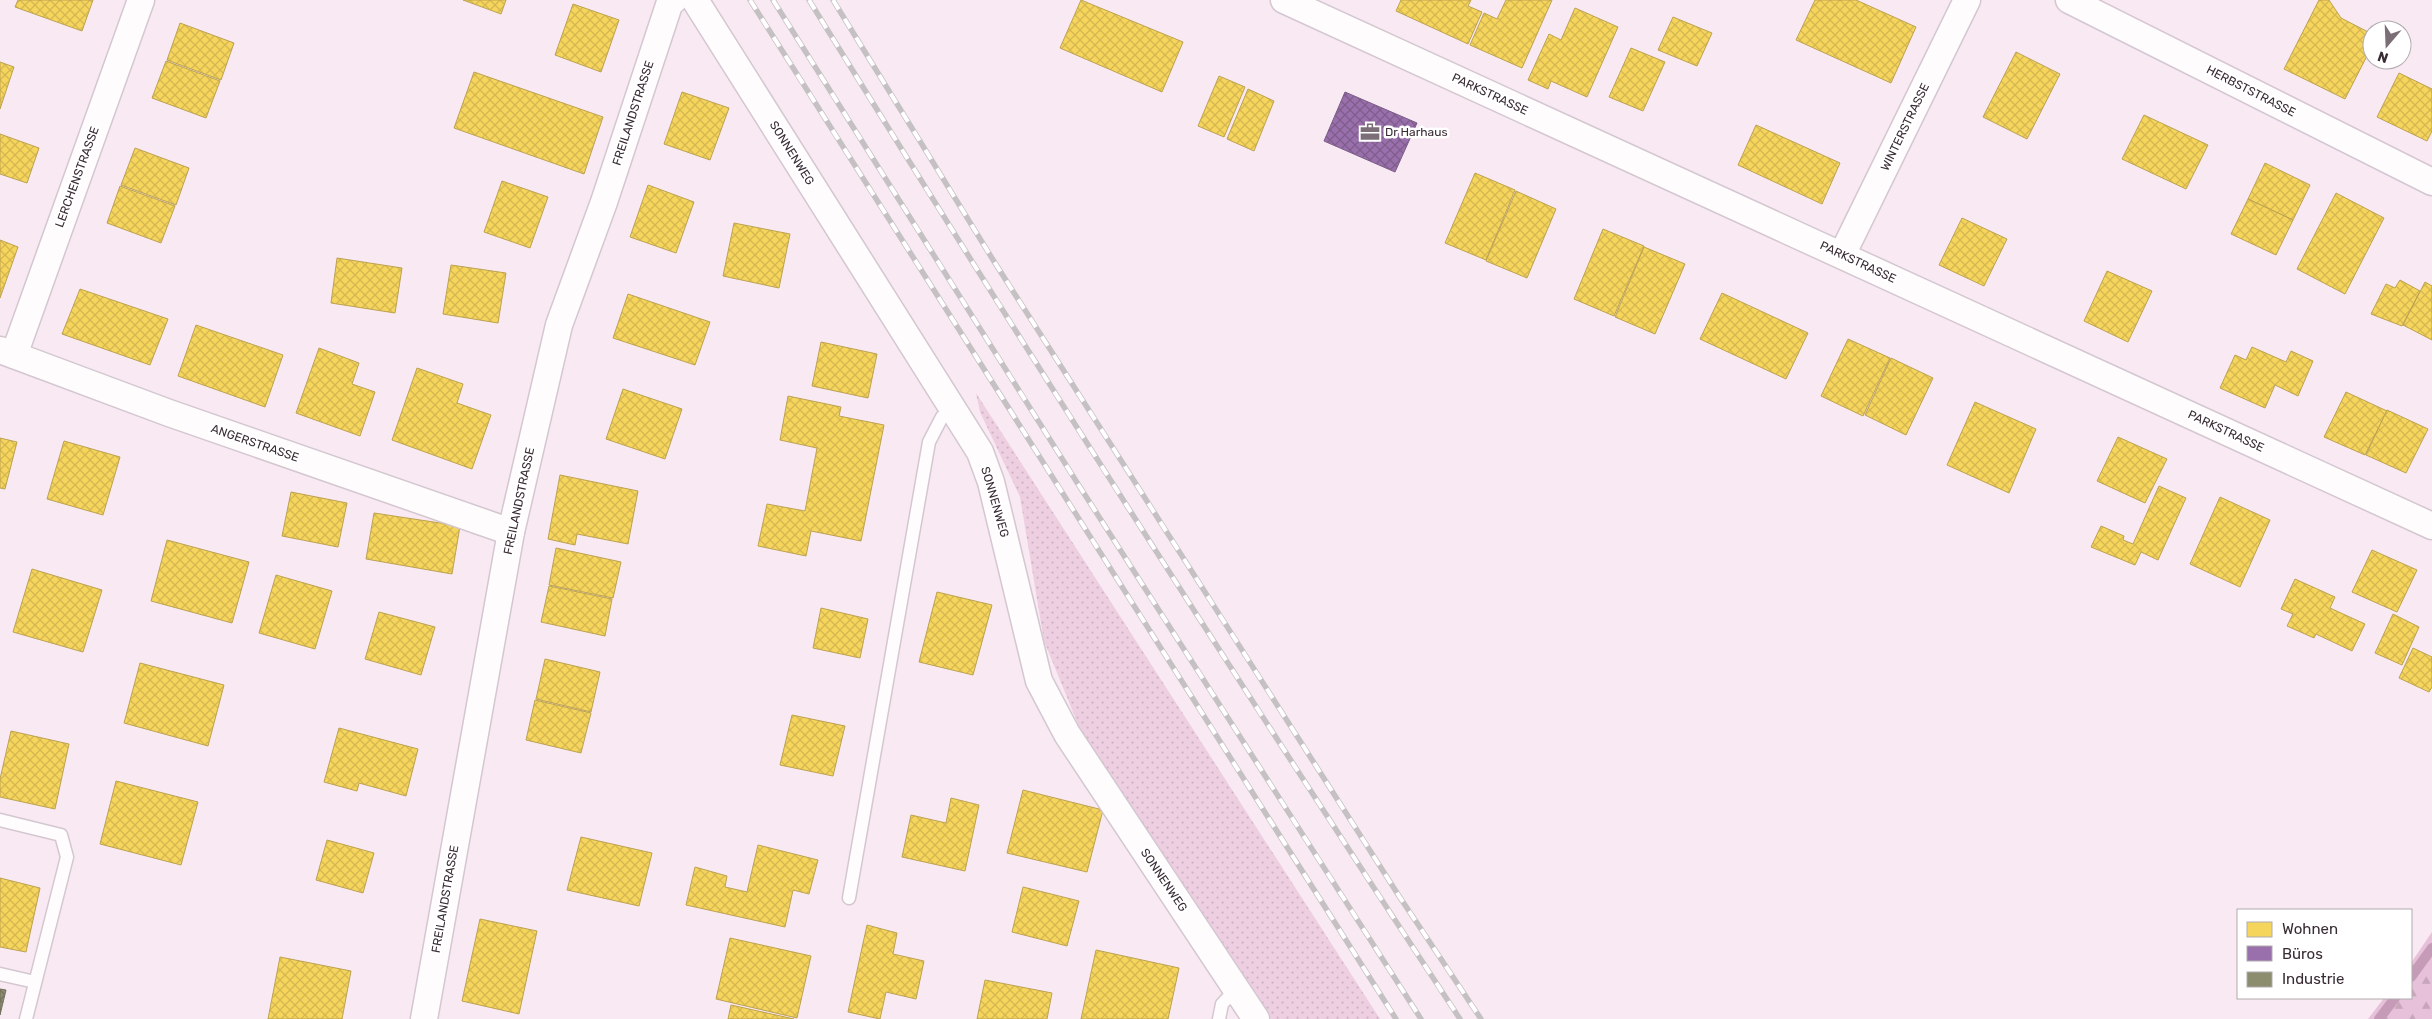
<svg xmlns="http://www.w3.org/2000/svg" width="2432" height="1019" font-family="Rubik,sans-serif">
  <style>
    .grass { fill: url(#grass-dots) }
    .forest { fill: url(#forest-firs) }
    .homes { fill: url(#homes-cross-hatch); stroke: #bda250 }
    .offices { fill: url(#offices-cross-hatch); stroke: #7c5c87 }
    .industry { fill: url(#industry-cross-hatch); stroke: #736f5d }
    .lines { fill: none; stroke-linecap: round; stroke-linejoin: round }
    .stream { stroke: #c69bb7; stroke-width: 10 }
    .lane-casing { stroke: #d4c7d0; stroke-width: 15 }
    .street-casing { stroke: #d4c7d0; stroke-width: 29 }
    .lane { stroke: #fefcfd; stroke-width: 12 }
    .street { stroke: #fefcfd; stroke-width: 26 }
    .rail-casing { stroke: #c5c1c3; stroke-width: 5.5 }
    .rail { stroke: #fff; stroke-width: 4; stroke-dasharray: 11; stroke-linecap: butt }
    .labels { text-anchor: middle; dominant-baseline: central; stroke-width: 5; stroke-linejoin: round; paint-order: stroke }
    .street-label { font-size: 12px; fill: #392c34; stroke: #fff }
    .poi-label { font-size: 12px; fill: #392c34; stroke: #fff; text-anchor: start }
  </style>
  <defs>
    <pattern id="grass-dots" width="8" height="8" patternUnits="userSpaceOnUse" patternTransform="scale(1.25)"><rect width="8" height="8" fill="#eecfe2"/><path d="M2 2h.1M6 6h.1" fill="none" stroke="#cdb2c2" stroke-width="1.8" stroke-linecap="round"/></pattern>
    <pattern id="forest-firs" width="22" height="20" patternUnits="userSpaceOnUse" patternTransform="scale(1.25)"><rect width="22" height="20" fill="#e7c0d9"/><path d="M5 1l3.5 6h-7zM16 11l3.5 6h-7z" fill="#c7a5bb"/></pattern>
    <pattern id="homes-cross-hatch" width="8" height="8" patternUnits="userSpaceOnUse" patternTransform="scale(1.25)"><rect width="8" height="8" fill="#f6d55c"/><path d="M0 0l8 8M0 8l8-8" fill="none" stroke="#d4b751"/></pattern>
    <pattern id="offices-cross-hatch" width="8" height="8" patternUnits="userSpaceOnUse" patternTransform="scale(1.25)"><rect width="8" height="8" fill="#9970ab"/><path d="M0 0l8 8M0 8l8-8" fill="none" stroke="#7e5c8c"/></pattern>
    <pattern id="industry-cross-hatch" width="8" height="8" patternUnits="userSpaceOnUse" patternTransform="scale(1.25)"><rect width="8" height="8" fill="#8c8c6e"/><path d="M0 0l8 8M0 8l8-8" fill="none" stroke="#73735b"/></pattern>
  </defs>
  <rect width="100%" height="100%" fill="#f8e9f3"/>
  <path class="grass" d="M976,393l404,626h-109l-189,-285 -38,-93 -24,-144 -40,-85z"/>
  <path class="forest" d="M2432,932v87h-64l16,-21h27v-35z"/>
  <g class="homes">
    <path d="M18,0h75l-11,31 -67,-24z"/>
    <path d="M463,0h43l-5,14z"/>
    <path d="M1081,0l102,42 -21,50 -102,-44z"/>
    <path d="M1401,0h70l-3,6 14,6 -14,32 -72,-33z"/>
    <path d="M1506,0h46l-30,68 -52,-23 14,-32 13,6z"/>
    <path d="M1815,0h41l60,27 -25,56 -95,-43z"/>
    <path d="M2319,0h10l12,18 31,16v12l-27,53 -61,-30z"/>
    <path d="M573,4l46,16 -18,52 -46,-17z"/>
    <path d="M1575,8l43,19 -31,70 -36,-16 -3,8 -20,-9 21,-46 12,6z"/>
    <path d="M1673,17l39,16 -15,33 -39,-16z"/>
    <path d="M180,23l54,20 -13,37 -54,-20z"/>
    <path d="M1631,48l34,14 -22,49 -34,-14z"/>
    <path d="M2016,52l44,22 -33,65 -44,-22z"/>
    <path d="M166,61l54,20 -14,37 -54,-20z"/>
    <path d="M0,62l14,5 -14,42z"/>
    <path d="M474,72l129,45 -19,57 -130,-46z"/>
    <path d="M2399,73l33,16v42l-5,10 -50,-24z"/>
    <path d="M1219,76l26,11 -21,50 -26,-11z"/>
    <path d="M1248,89l26,12 -20,50 -27,-12z"/>
    <path d="M682,92l47,16 -19,52 -46,-16z"/>
    <path d="M2144,115l64,30 -22,44 -64,-30z"/>
    <path d="M1756,125l84,38 -18,41 -84,-39z"/>
    <path d="M0,134l39,14 -12,35 -27,-9z"/>
    <path d="M135,148l54,20 -13,37 -55,-20z"/>
    <path d="M2265,163l45,22 -17,35 -45,-21z"/>
    <path d="M1475,173l40,17 -29,70 -41,-17z"/>
    <path d="M502,181l46,16 -18,51 -46,-16z"/>
    <path d="M648,185l46,17 -18,51 -46,-16z"/>
    <path d="M120,186l55,20 -14,37 -54,-20z"/>
    <path d="M1516,191l40,18 -29,69 -41,-17z"/>
    <path d="M2336,193l48,25 -39,76 -48,-25z"/>
    <path d="M2248,199l45,21 -17,35 -45,-21z"/>
    <path d="M1962,218l45,21 -23,47 -45,-21z"/>
    <path d="M734,223l56,11 -11,54 -56,-12z"/>
    <path d="M1603,229l41,17 -30,70 -40,-17z"/>
    <path d="M0,240l18,7 -18,51z"/>
    <path d="M1644,247l41,17 -30,70 -40,-17z"/>
    <path d="M337,258l65,10 -7,45 -64,-10z"/>
    <path d="M451,265l55,8 -8,50 -55,-9z"/>
    <path d="M2107,271l45,20 -24,51 -44,-21z"/>
    <path d="M2400,280l20,11 -18,35 -31,-12 15,-30 9,4z"/>
    <path d="M2425,282l7,4v54l-29,-15z"/>
    <path d="M80,289l88,30 -18,46 -88,-31z"/>
    <path d="M1722,293l86,40 -22,46 -86,-40z"/>
    <path d="M628,294l82,28 -15,43 -82,-27z"/>
    <path d="M196,325l87,30 -18,52 -87,-31z"/>
    <path d="M1848,339l42,19 -27,58 -42,-20z"/>
    <path d="M821,342l56,12 -9,44 -56,-12z"/>
    <path d="M2252,347l34,15 5,-11 22,10 -15,35 -23,-11 -10,23 -45,-20 15,-33 11,5z"/>
    <path d="M319,348l40,15 -7,21 23,8 -15,44 -64,-23z"/>
    <path d="M1891,358l42,20 -27,57 -41,-20z"/>
    <path d="M417,368l46,16 -6,19 34,12 -19,54 -80,-29z"/>
    <path d="M623,389l59,20 -17,50 -59,-20z"/>
    <path d="M2346,392l41,19 -22,44 -41,-18z"/>
    <path d="M788,396l53,11 -2,9 45,9 -23,116 -50,-10 -5,25 -48,-10 9,-42 38,7 12,-63 -37,-8z"/>
    <path d="M1975,402l61,27 -27,64 -62,-28z"/>
    <path d="M2387,410l41,19 -22,44 -40,-18z"/>
    <path d="M2118,437l49,22 -22,44 -48,-22z"/>
    <path d="M0,438l17,4 -12,47 -5,-1z"/>
    <path d="M64,441l56,16 -17,58 -56,-16z"/>
    <path d="M560,475l78,16 -10,53 -51,-10 -2,11 -27,-6z"/>
    <path d="M2159,486l27,12 -28,62 -17,-8 -6,13 -44,-18 10,-21 23,10 -1,4 10,4z"/>
    <path d="M291,492l56,11 -9,44 -56,-11z"/>
    <path d="M2220,497l50,23 -30,67 -50,-23z"/>
    <path d="M374,513l86,13 -8,48 -86,-15z"/>
    <path d="M167,540l82,22 -17,61 -81,-22z"/>
    <path d="M556,548l65,14 -8,36 -64,-13z"/>
    <path d="M2372,550l45,20 -20,42 -45,-20z"/>
    <path d="M32,569l70,21 -19,62 -70,-20z"/>
    <path d="M276,575l56,16 -17,58 -56,-16z"/>
    <path d="M2295,579l40,18 -5,11 35,16 -13,27 -36,-17 -2,4 -27,-12 6,-12 -12,-5z"/>
    <path d="M549,586l63,13 -7,37 -64,-14z"/>
    <path d="M937,592l55,13 -19,70 -54,-13z"/>
    <path d="M821,608l47,11 -8,39 -47,-10z"/>
    <path d="M379,612l56,15 -14,48 -56,-16z"/>
    <path d="M2393,614l26,13 -17,38 -27,-12z"/>
    <path d="M2413,648l19,9v30l-3,5 -30,-14z"/>
    <path d="M545,659l55,13 -9,40 -55,-13z"/>
    <path d="M140,663l84,22 -16,61 -84,-23z"/>
    <path d="M535,700l56,13 -10,40 -55,-13z"/>
    <path d="M792,715l53,11 -12,50 -53,-11z"/>
    <path d="M339,728l79,21 -12,47 -47,-13 -2,8 -33,-9z"/>
    <path d="M11,731l58,13 -14,65 -55,-12v-18z"/>
    <path d="M116,781l82,21 -17,63 -81,-21z"/>
    <path d="M1023,790l80,20 -16,62 -80,-19z"/>
    <path d="M951,798l28,7 -14,66 -63,-14 9,-42 35,8z"/>
    <path d="M581,837l71,16 -13,53 -72,-16z"/>
    <path d="M327,840l47,13 -11,40 -47,-13z"/>
    <path d="M758,845l60,15 -9,34 -16,-4 -8,37 -99,-22 9,-38 32,9 -2,11 22,5z"/>
    <path d="M0,878l40,10 -14,64 -26,-5z"/>
    <path d="M1023,887l56,14 -12,45 -55,-14z"/>
    <path d="M480,919l57,12 -18,83 -57,-13z"/>
    <path d="M867,925l30,8 -4,21 31,7 -8,38 -30,-7 -6,27 -32,-7z"/>
    <path d="M730,938l81,18 -14,62 -81,-19z"/>
    <path d="M1096,950l83,18 -11,51h-87z"/>
    <path d="M280,957l71,14 -9,48h-74z"/>
    <path d="M985,980l67,13 -5,26h-70z"/>
    <path d="M731,1005l63,14h-66z"/>
  </g>
  <path class="offices" d="M1345,92l72,31 -22,49 -71,-31z"/>
  <path class="industry" d="M0,989l6,1 -6,25z"/>
  <g class="lines">
    <g class="stream">
      <path d="M2411,977l21,-29"/>
      <path d="M2379,1019l16,-21"/>
    </g>
    <defs>
      <g id="lane">
        <path d="M0,820l61,15 6,22 -41,162"/>
        <path d="M849,898l80,-456 13,-25 12,-7"/>
        <path d="M0,974l35,8"/>
        <path d="M1219,1019l3,-15 14,-15"/>
      </g>
      <g id="street">
        <path d="M695,0l285,452 11,30 48,199 28,53 189,285"/>
        <path d="M1284,0l1148,526"/>
        <path d="M2069,0l363,182"/>
        <path d="M1842,255l125,-255"/>
        <path d="M0,350l169,63 342,119"/>
        <path d="M14,355l127,-355"/>
        <path d="M424,1019l87,-487 48,-207 45,-123 66,-200 4,-2"/>
      </g>
    </defs>
    <use href="#lane" class="lane-casing"/>
    <use href="#street" class="street-casing"/>
    <use href="#lane" class="lane"/>
    <use href="#street" class="street"/>
    <defs>
      <g id="rail">
        <path d="M750,0l646,1019"/>
        <path d="M773,0l305,484 343,535"/>
        <path d="M809,0c212,343 429,682 651,1019"/>
        <path d="M833,0l162,263 404,633 82,123"/>
      </g>
    </defs>
    <use href="#rail" class="rail-casing"/>
    <use href="#rail" class="rail"/>
  </g>
  <defs>
    <symbol id="office-bare" viewBox="-9 -9 18 18"><path d="M-6-3h4V-5.5h4V-3h4V5H-6ZM-1-4.5V-3h2v-1.5ZM-6 0V1H6V0Z" fill="#7c6e77" stroke="#fff" stroke-width="2.5" paint-order="stroke"/></symbol>
  </defs>
  <g fill-rule="evenodd">
    <use href="#office-bare" x="1356" y="118" width="28" height="28"/>
  </g>
  <g class="labels">
    <g class="street-label">
      <text transform="translate(2251 91) rotate(27)">HERBSTSTRASSE</text>
      <text transform="translate(1490 94) rotate(25)">PARKSTRASSE</text>
      <text transform="translate(633 113) rotate(-72)">FREILANDSTRASSE</text>
      <text transform="translate(1905 127) rotate(-64)">WINTERSTRASSE</text>
      <text transform="translate(792 153) rotate(58)">SONNENWEG</text>
      <text transform="translate(77 177) rotate(-70)">LERCHENSTRASSE</text>
      <text transform="translate(1858 262) rotate(25)">PARKSTRASSE</text>
      <text transform="translate(2226 431) rotate(25)">PARKSTRASSE</text>
      <text transform="translate(255 443) rotate(19)">ANGERSTRASSE</text>
      <text transform="translate(519 501) rotate(-78)">FREILANDSTRASSE</text>
      <text transform="translate(995 502) rotate(74)">SONNENWEG</text>
      <text transform="translate(1164 880) rotate(56)">SONNENWEG</text>
      <text transform="translate(445 899) rotate(-80)">FREILANDSTRASSE</text>
    </g>
    <g class="poi-label">
      <text x="1385" y="132">Dr Harhaus</text>
    </g>
  </g>
  <rect x="2237" y="909" width="175" height="90" fill="#ffffff" stroke="#b0abae"/>
  <rect x="2247" y="922" width="25" height="15" fill="#f6d55c" stroke="#b0abae"/>
  <text x="2282" y="934" font-size="15" fill="#392c34">Wohnen</text>
  <rect x="2247" y="946" width="25" height="15" fill="#9970ab" stroke="#b0abae"/>
  <text x="2282" y="959" font-size="15" fill="#392c34">Büros</text>
  <rect x="2247" y="972" width="25" height="15" fill="#8c8c6e" stroke="#b0abae"/>
  <text x="2282" y="984" font-size="15" fill="#392c34">Industrie</text>
  <g transform="translate(2387 45) rotate(199)"><circle r="24" fill="#ffffff" stroke="#b0abae"/>
  <path d="M0-4L9 19L0 12L-9 19Z" fill="#7c6e77"/>
  <text y="-8" font-size="14" font-weight="bold" text-anchor="middle" fill="#392c34">N</text>
  </g>
</svg>
